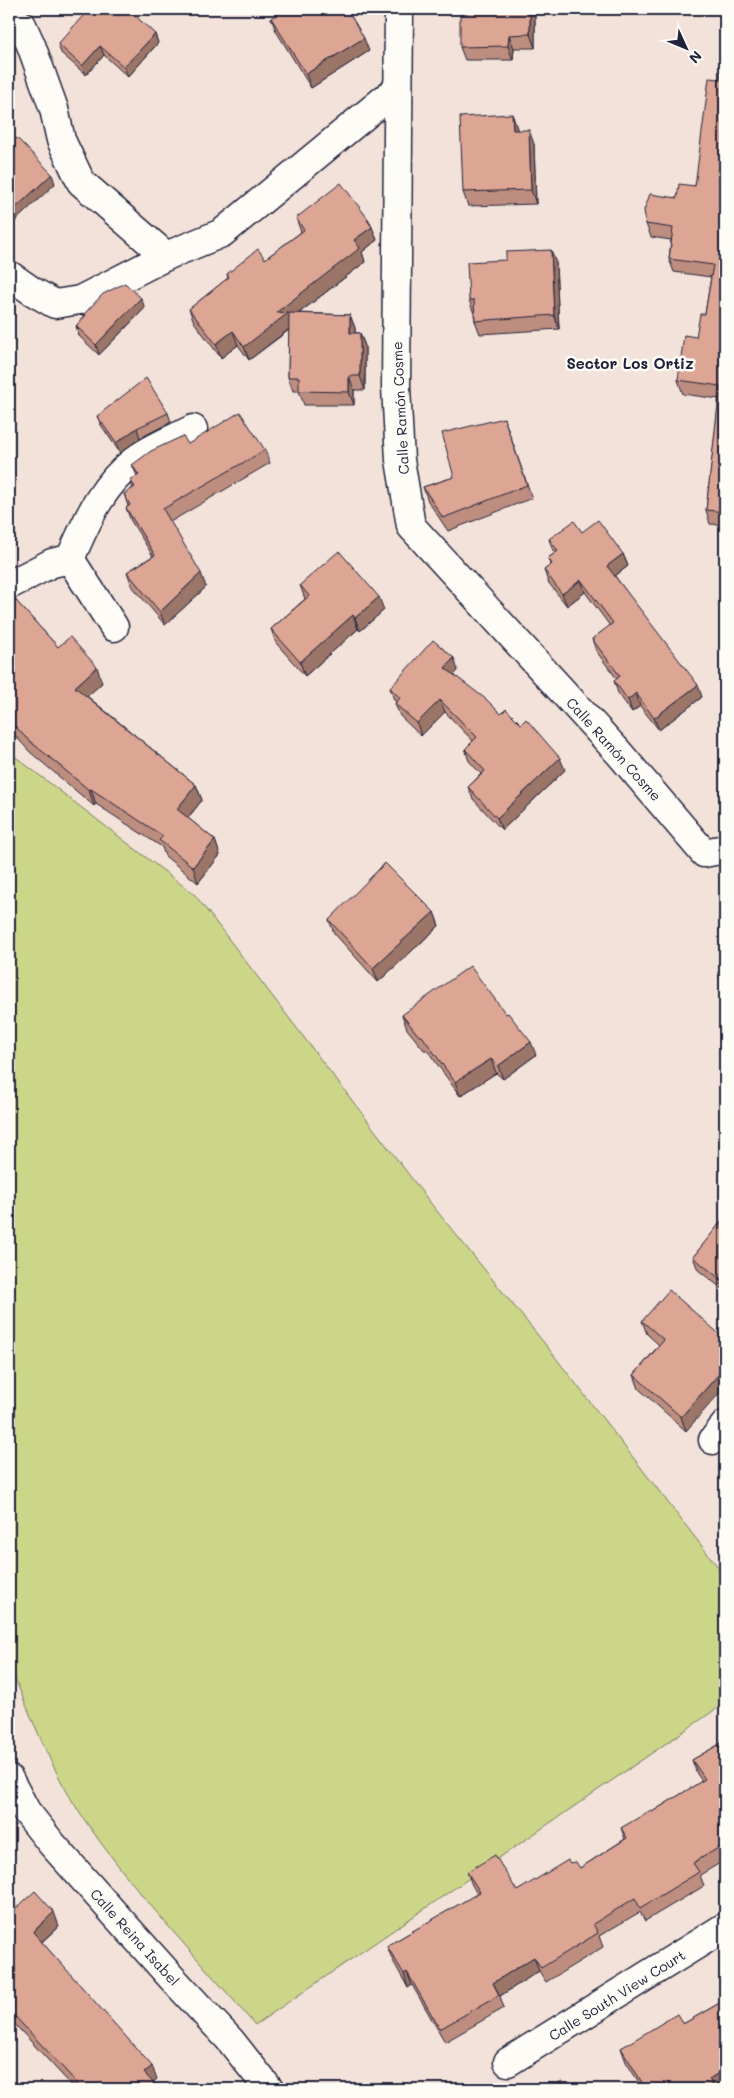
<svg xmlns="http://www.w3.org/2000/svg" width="734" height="2098" font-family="Mali,sans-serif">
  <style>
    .green { fill: #cbd689; stroke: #767c62 }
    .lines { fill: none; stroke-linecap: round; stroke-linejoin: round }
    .minor-casing { stroke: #22223b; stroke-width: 31 }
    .minor { stroke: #fdfcf7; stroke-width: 28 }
    .wall { fill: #bd8e7f; stroke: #22223b }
    .shaded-wall { fill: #9a7468; stroke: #22223b }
    .building { fill: #dca594; stroke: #22223b }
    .labels { text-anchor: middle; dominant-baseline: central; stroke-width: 5; stroke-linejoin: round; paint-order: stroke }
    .street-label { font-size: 14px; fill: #22223b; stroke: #fdfcf7 }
    .neighbourhood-label { font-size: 15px; font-weight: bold; fill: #22223b; stroke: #fdfcf7 }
  </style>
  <rect width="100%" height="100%" fill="#f3e2d9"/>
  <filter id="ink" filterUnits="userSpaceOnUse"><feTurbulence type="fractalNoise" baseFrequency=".02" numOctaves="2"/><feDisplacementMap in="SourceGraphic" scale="10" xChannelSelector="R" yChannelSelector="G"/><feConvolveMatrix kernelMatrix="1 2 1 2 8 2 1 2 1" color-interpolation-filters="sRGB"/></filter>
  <g filter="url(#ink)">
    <path class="green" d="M9,750l8,8 178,137 237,310 113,139 180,232v127l-470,322c-59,-69 -123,-135 -174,-210 -31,-47 -50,-100 -72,-150z"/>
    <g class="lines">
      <defs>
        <g id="minor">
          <path d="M399,9l-3,378 4,73 11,66 208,227 85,100 21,-4"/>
          <path d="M22,25l9,20 23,64 7,31 20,42 85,74"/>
          <path d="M9,275l23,16 23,13 25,-4 86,-44 56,-23 176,-145"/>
          <path d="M70,559c17,-38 30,-72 65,-99 17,-13 39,-21 58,-31"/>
          <path d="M9,585l43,-22 18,-4 44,68"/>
          <path d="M713,1440l12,-15"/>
          <path d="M9,1779l17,32 26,33 119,133 59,63 39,49"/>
          <path d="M508,2062l217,-135"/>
        </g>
      </defs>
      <use href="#minor" class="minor-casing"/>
      <use href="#minor" class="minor"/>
    </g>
    <g class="wall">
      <path d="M535,9v39h-21l-1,12h-48l-5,-13z"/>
      <path d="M271,18l98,33 -58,37 -35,-57z"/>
      <path d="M155,34l3,9 -30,34 -24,-22 -18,20 -25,-22 -3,-9z"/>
      <path d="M725,40v485l-15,-1 -4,-14 13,-111 -36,-5 -5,-14 27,-66 6,-37 -37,-5 -5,-13 2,-19 -20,-3 -5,-13 31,-26 18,-12 25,-107z"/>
      <path d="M512,114l5,16 17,14 2,60 -68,2 -5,-14z"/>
      <path d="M296,218l73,2 8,20 -15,12 3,10 -66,51 51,2 5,13v5h5l5,13v44h-11v15h-50l-5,-14h-6l-5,-14 1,-47 -40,30 -11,-15 -17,13 -27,-36 -5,-13 39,-31 -1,-4 38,-15 36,-27z"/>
      <path d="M506,260l50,3 3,66 -79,5 -5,-13 -1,-7 -5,-14z"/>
      <path d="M145,308l-46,47 -20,-19 -3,-10 9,-10 -1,-2z"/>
      <path d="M168,413l3,9 -31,16 -20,15 -19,-28 -4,-9z"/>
      <path d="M504,418l28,80 -84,33 -20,-30 -5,-14 31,-10z"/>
      <path d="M188,444l77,6 5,13 -100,59 36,65 -41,38 -33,-39 -5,-14 26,-16 -22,-35 -5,-13 2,-2 -4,-12 9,-6 -3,-8 7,-4 -5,-11z"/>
      <path d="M582,532l41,22 5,12 -13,10 87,121 -43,33 -19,-24 -8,6 -14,-19 -4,-12 3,-2 -21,-28 -4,-12 18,-13 -25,-34 -18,14 -19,-24 -4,-12 7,-5 -3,-7 7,-5 -2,-2 -4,-12z"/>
      <path d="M300,585l84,25 -24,21 -2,-2 -53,47 -29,-33 -5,-14 34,-30z"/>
      <path d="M9,593l49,54 44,36 -15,13 109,89 6,15 -14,18 27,22 5,15 -22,28 -33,-27 -3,-9 -66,-43 -2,2 -64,-54 -21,-23z"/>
      <path d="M458,671l-4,4 47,39 64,56 -63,60 -29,-31 -5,-12 13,-13 -12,-13 -4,-12 8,-8 -28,-29 -24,24 -21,-20 -5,-12 1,-2 -2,-2 -4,-12z"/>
      <path d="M434,912l5,14 -61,56 -44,-49 -5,-13z"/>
      <path d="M402,1015l134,40 -33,24 -7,-6 -36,23 -33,-46h-3l-17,-21z"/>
      <path d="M725,1218v73l-27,-21 -5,-13z"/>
      <path d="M642,1321l83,18 -39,92 -47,-42 -5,-14 25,-30 -12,-11z"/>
      <path d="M725,1741v119l-25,15 4,11 -59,35 -5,-9 -41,24 4,11 -57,35 -7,-11 -39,25 4,12 -59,34 -33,-57 -4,3 -16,-29 -5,-13 90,-52 -5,-9 -5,-13 50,19 53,-28 10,5 45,-29 -4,-11 31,-16 50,-31 -5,-7 -5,-14z"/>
      <path d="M9,1906l4,5 46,15 -17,16 115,137 -4,4 6,6h-84l-66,-71z"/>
      <path d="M725,1986v100l-5,3h-77l-17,-27 -5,-14 62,-24 42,-24 -4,-11z"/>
    </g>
    <g class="shaded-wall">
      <path d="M530,9h5v39l-5,-14z"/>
      <path d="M155,34l3,9 -30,34 -4,-10z"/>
      <path d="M509,35l5,13 -1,12 -5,-14z"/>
      <path d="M364,38l5,13 -58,37 -5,-14z"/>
      <path d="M100,46l4,9 -18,20 -4,-9z"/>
      <path d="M512,114l5,14 1,16 -5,-14z"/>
      <path d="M529,130l5,14 2,60 -5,-14z"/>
      <path d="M52,174l3,10 -44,41 -2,-6v-5z"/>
      <path d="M372,227l5,13 -15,12 3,10 -74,57 2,7 -44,34 -5,-13 33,-35 77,-72z"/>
      <path d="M551,250l5,13 3,66 -5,-14z"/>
      <path d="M141,298l4,10 -46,47 -3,-10z"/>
      <path d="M350,315l5,13v18l-5,-13z"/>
      <path d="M233,331l5,14 -17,13 -5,-14z"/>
      <path d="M360,333l5,13v44l-5,-14z"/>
      <path d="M349,376l5,14v15l-5,-13z"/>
      <path d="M137,428l3,10 -20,15 -4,-10z"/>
      <path d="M623,554l5,12 -16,12 -5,-12z"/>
      <path d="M201,573l5,14 -41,38 -5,-13z"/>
      <path d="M581,580l4,12 -18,14 -5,-12z"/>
      <path d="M379,597l5,13 -24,21 -5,-13z"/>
      <path d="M353,615l5,14 -53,47 -5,-14z"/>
      <path d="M454,658l4,13 -9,9 -4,-12z"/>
      <path d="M97,667l5,16 -21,19 -6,-15z"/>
      <path d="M698,685l4,12 -43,33 -5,-12z"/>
      <path d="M636,693l4,13 -8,6 -4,-12z"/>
      <path d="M440,700l5,12 -24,24 -4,-13z"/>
      <path d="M560,758l5,12 -63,60 -5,-12z"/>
      <path d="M196,785l6,15 -20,25 -5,-16z"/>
      <path d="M91,789l5,15 -2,2 -5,-16z"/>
      <path d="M215,840l5,15 -22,28 -5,-16z"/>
      <path d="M434,912l5,14 -61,56 -5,-14z"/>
      <path d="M531,1042l5,13 -33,24 -5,-13z"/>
      <path d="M491,1059l5,14 -36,23 -5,-14z"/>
      <path d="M725,1367v20l-39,44 -5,-14z"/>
      <path d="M54,1912l5,14 -21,19 -5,-13z"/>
      <path d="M534,1957l5,14 -39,25 -7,-13z"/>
      <path d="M407,1972l5,13 -4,3 -4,-14z"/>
      <path d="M152,2066l5,13 -8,8 -5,-14z"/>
      <path d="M725,2069v17l-5,3h-6l-5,-10z"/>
    </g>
    <g class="building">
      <path d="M89,9h39l27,25 -31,33 -24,-21 -18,20 -24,-22z"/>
      <path d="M285,9h62l17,29 -58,36 -35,-56z"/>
      <path d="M460,9h70v25l-21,1 -1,11 -48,1z"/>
      <path d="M725,40v472l-19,-2 14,-124 -42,-6 6,-45 12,2 4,-23h5l8,-49 -44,-6 4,-31 -27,-4 -2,-14 6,-16 27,4 2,-14 16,2 14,-108 11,1z"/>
      <path d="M512,114l1,16h16l2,60 -68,2 -3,-75z"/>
      <path d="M17,138l35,36 -43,40v-68z"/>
      <path d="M341,183l28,37h-2l5,7 -18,13 6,8 -83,64 11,1 -44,34 -11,-16 -17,13 -27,-35 40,-32 -2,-3 31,-25 7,10 39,-29 -8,-12z"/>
      <path d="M551,250l3,65 -79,6 -1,-21h-5l-2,-38 39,-2v-8z"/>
      <path d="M125,283l16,15 -45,47 -20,-19 10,-11 -2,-1 19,-20z"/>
      <path d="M289,313l61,2v18h10v43h-11v16l-50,-1v-14h-11z"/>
      <path d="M146,378l22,35 -31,15 -21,15 -19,-27z"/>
      <path d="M240,412l25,38 -102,59 38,64 -41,39 -33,-40 28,-17 -29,-47 4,-3 -6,-11 11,-7 -5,-7 9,-5 -7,-10 19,-14 32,-15 5,8z"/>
      <path d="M504,418l23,67 -84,33 -20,-31 31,-10 -12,-44z"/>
      <path d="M598,520l25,34 -16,12 91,119 -44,33 -18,-25 -8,7 -14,-19 6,-5 -28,-37 21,-16 -32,-43 -19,14 -18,-24 8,-6 -4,-6 10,-7 -9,-12 25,-18 8,11z"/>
      <path d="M339,551l40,46 -24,21 -2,-3 -53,47 -29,-33 38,-33 -9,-11z"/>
      <path d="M9,593l49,54 12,-10 27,30 -22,20 121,98 -19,24 38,31 -22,27 -34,-27 4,-4 -72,-47 -2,1 -64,-53 -16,-18z"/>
      <path d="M433,640l21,18 -9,10 42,32 14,14 5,-5 15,15 5,-5 34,39 -63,60 -29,-31 17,-16 -20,-22 12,-12 -37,-37 -23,23 -22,-19 5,-6 -10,-10z"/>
      <path d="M385,863l49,49 -61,56 -44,-48z"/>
      <path d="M470,966l36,48 2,-1 23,29 -33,24 -7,-7 -36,23 -33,-46h-3l-17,-21z"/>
      <path d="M724,1218h1v65l-32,-26z"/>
      <path d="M669,1290l56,49v28l-44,50 -47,-42 30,-35 -22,-19z"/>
      <path d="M725,1741v103l-32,19 6,9 -59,36 -5,-10 -42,26 5,9 -57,35 -7,-11 -41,26 6,12 -59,34 -33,-57 -3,2 -17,-28 93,-54 -13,-20 28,-17 22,36 51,-31 2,3 6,-1 4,6 47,-30 -6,-10 30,-18 1,2 53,-33 -13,-19z"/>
      <path d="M35,1891l19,21 -21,20 119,134 -8,7 15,16h-80l-3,-3 2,-2 -69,-74v-104l4,5z"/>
      <path d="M725,1986v11l-4,-8z"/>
      <path d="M725,2000v69l-16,10 3,5 -8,5h-58l-25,-41 56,-34 6,10z"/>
      <path d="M562,2081l5,8h-19z"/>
      <path d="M577,2086l2,3h-7z"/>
    </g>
  </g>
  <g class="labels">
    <g class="street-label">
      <text transform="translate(400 408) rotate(-93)">Calle Ramón Cosme</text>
      <text transform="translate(614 749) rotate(48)">Calle Ramón Cosme</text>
      <text transform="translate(135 1937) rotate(48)">Calle Reina Isabel</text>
      <text transform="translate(617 1995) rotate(-32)">Calle South View Court</text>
    </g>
    <g class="neighbourhood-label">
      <text x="630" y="363">Sector Los Ortiz</text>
    </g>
  </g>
  <rect width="734" height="2098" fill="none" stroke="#fdfcf7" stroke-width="30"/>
  <rect x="15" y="15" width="704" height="2068" fill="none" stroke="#22223b" stroke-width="2" filter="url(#ink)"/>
  <g transform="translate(686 48) rotate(134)" stroke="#fdfcf7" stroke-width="4" paint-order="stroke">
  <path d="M0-4L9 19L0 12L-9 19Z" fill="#22223b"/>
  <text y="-8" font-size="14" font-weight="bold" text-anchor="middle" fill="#22223b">N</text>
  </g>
</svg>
